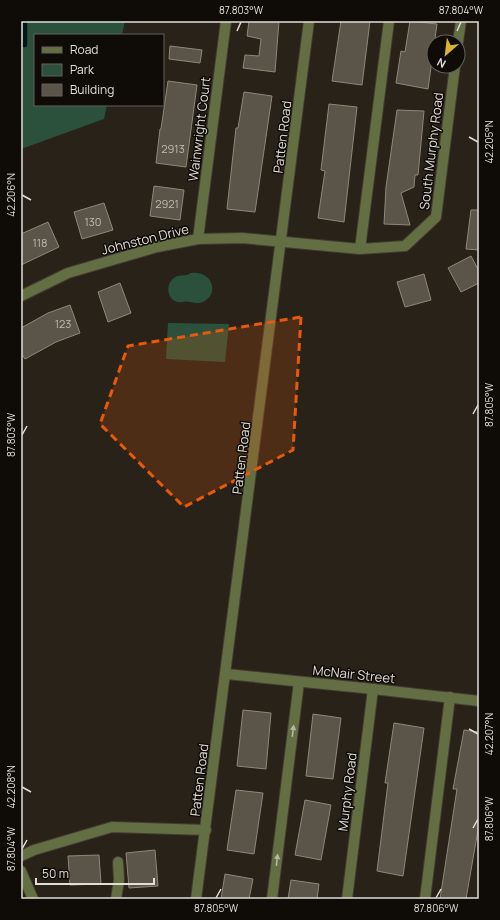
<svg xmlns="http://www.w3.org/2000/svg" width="500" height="920" font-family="Manrope,sans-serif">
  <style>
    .green { fill: #2b513d }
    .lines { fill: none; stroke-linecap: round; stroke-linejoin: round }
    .stream { stroke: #00171b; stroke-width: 4.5 }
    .building { fill: #5b5449; stroke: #8f877b }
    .minor-casing { stroke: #433c34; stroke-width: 12 }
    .minor { stroke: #646e43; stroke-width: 10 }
    .oneway { fill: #b6b6a3 }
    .marked { fill: #e8590c; fill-opacity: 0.2; stroke: #e8590c; stroke-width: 3; stroke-dasharray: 8 5; stroke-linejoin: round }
    .ticks { fill: none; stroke: #e2ddd7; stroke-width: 1.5 }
    .labels { text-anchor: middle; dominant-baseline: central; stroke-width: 3; stroke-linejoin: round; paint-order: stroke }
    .number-label { font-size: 11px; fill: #c0bbb4 }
    .street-label { font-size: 13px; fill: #e2ddd7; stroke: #0f0c08 }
    .neatline { fill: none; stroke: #e2ddd7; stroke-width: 1.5 }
    .ticks-label { font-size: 10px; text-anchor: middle; fill: #e2ddd7 }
  </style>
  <rect width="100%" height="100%" fill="#292219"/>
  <g class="green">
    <path d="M21,21h104l-3,14h-87v70h72l-3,14 -83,30z"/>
    <path d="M191,273c20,-3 30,20 12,29 -8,3 -14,-2 -20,0 -14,3 -20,-16 -9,-24 5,-4 11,-1 17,-5z"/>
    <path d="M168,323l61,1 -4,38 -59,-3z"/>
  </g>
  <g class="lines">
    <path class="stream" d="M21,45h4v-24"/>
  </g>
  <g class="building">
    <path d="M249,21h30l-4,51 -32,-4 2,-13 14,1 2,-17 -14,-3z"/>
    <path d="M341,21h29l-8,64 -30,-4z"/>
    <path d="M410,21l27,3 -9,65 -32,-6 5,-32 4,1z"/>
    <path d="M170,46l32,4 -2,13 -31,-4z"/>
    <path d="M168,81l29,4 -11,82 -30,-4 4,-34h1z"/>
    <path d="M244,92l28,4 -17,116 -28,-3 9,-81h2z"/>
    <path d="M329,104l28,3 -13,115 -26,-4 7,-47 -4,-1z"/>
    <path d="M397,110l27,1 -6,64h-3l-1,12 -13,6 9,32 -26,-1 2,-37z"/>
    <path d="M154,186l30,4 -4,30 -30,-4z"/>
    <path d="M104,203l9,27 -31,9 -8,-27z"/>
    <path d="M471,210h8v40l-13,-1z"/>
    <path d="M48,222l11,25 -38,18v-31z"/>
    <path d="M471,256l8,15v12l-18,9 -13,-24z"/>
    <path d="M424,274l7,26 -26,7 -8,-25z"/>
    <path d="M120,283l11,30 -23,9 -10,-30z"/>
    <path d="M70,305l10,28 -24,9 -31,17 -4,-6v-25l27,-15z"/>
    <path d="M243,710l28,3 -5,56 -29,-3z"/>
    <path d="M313,714l28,4 -8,61 -27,-3z"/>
    <path d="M394,723l30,5 -21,148 -26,-5 11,-88h-3z"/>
    <path d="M464,730l15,2v92l-13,75h-26l17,-110h-4z"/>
    <path d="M236,790l27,3 -9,61 -27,-4z"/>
    <path d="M305,800l26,5 -10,55 -26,-5z"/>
    <path d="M155,850l3,36 -29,2 -3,-35z"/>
    <path d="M99,855l2,29 -31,1 -2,-29z"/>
    <path d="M225,874l28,5 -4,20h-28z"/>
    <path d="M291,880l28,4 -2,15h-29z"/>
  </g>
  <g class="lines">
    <defs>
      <g id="minor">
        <path d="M458,42l3,-21"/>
        <path d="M198,239l28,-218"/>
        <path d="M360,249l29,-228"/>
        <path d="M21,296l47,-23 89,-26 41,-8 44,-1 118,11 45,-3 31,-29 19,-151"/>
        <path d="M226,674l147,15 106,12"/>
        <path d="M21,856l13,-6 78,-23 94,3"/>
        <path d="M21,871l12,28"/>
        <path d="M116,899l3,-19 -1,-18"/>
        <path d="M196,899l113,-878"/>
        <path d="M272,899l27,-217"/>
        <path d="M347,899l26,-210"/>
        <path d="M425,899l25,-202"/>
      </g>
    </defs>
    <use href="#minor" class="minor-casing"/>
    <use href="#minor" class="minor"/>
  </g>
  <defs><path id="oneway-solid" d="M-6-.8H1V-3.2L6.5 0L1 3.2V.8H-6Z"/></defs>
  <g class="oneway">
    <use href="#oneway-solid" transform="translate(293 731) rotate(-83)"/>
    <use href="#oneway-solid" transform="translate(277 860) rotate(-83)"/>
  </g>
  <path class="marked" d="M301,317l-8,133 -109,57 -84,-83 28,-78z"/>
  <path class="ticks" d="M237,31l4,-9M457,31l4,-9M469,137l9,5M22,195l9,5M473,414l5,-9M22,435l5,-9M469,729l9,5M22,787l9,5M473,828l5,-9M22,849l5,-9M216,898l5,-9M436,898l5,-9"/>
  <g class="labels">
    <g class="number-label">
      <text x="173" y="148">2913</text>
      <text x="167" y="203">2921</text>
      <text x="93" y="221">130</text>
      <text x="40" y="242">118</text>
      <text x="63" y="323">123</text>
    </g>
    <g class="street-label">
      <text transform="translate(199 129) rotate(-83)">Wainwright Court</text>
      <text transform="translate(282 137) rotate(-83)">Patten Road</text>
      <text transform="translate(431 151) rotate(-83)">South Murphy Road</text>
      <text transform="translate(145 239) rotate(-14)">Johnston Drive</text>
      <text transform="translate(241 458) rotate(-83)">Patten Road</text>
      <text transform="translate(354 674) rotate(6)">McNair Street</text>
      <text transform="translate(199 780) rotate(-83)">Patten Road</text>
      <text transform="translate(347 792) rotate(-83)">Murphy Road</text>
    </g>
  </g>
  <rect width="500" height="920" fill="none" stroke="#0f0c08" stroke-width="44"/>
  <rect x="34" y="34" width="130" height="72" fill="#0f0c08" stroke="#63605b"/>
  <rect x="42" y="47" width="20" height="6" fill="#646e43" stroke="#63605b"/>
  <text x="70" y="54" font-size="12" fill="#e2ddd7">Road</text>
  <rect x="42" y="64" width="20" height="12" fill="#2b513d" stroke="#63605b"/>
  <text x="70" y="74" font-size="12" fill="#e2ddd7">Park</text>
  <rect x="42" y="84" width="20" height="12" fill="#5b5449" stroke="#63605b"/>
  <text x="70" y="94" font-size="12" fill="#e2ddd7">Building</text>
  <g transform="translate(446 54) rotate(208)"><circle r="19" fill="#0f0c08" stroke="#63605b"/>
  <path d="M0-3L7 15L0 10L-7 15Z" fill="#dab333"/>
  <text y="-6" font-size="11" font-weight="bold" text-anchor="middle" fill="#e2ddd7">N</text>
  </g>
  <path d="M36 878v6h118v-6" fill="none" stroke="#e2ddd7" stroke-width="2"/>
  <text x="42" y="878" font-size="12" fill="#e2ddd7" stroke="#0f0c08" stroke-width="3" paint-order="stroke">50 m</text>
  <rect x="22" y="22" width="456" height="876" class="neatline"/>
  <g class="ticks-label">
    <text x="241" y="14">87.803°W</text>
    <text x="461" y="14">87.804°W</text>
    <text transform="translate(489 142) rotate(-90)" y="4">42.205°N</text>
    <text transform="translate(11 195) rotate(-90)" y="4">42.206°N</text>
    <text transform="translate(489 405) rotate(-90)" y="4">87.805°W</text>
    <text transform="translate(11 435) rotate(-90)" y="4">87.803°W</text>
    <text transform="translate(489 734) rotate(-90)" y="4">42.207°N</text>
    <text transform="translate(11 787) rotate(-90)" y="4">42.208°N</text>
    <text transform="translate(489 819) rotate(-90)" y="4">87.806°W</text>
    <text transform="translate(11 849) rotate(-90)" y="4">87.804°W</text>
    <text x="216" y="912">87.805°W</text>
    <text x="436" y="912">87.806°W</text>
  </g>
</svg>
